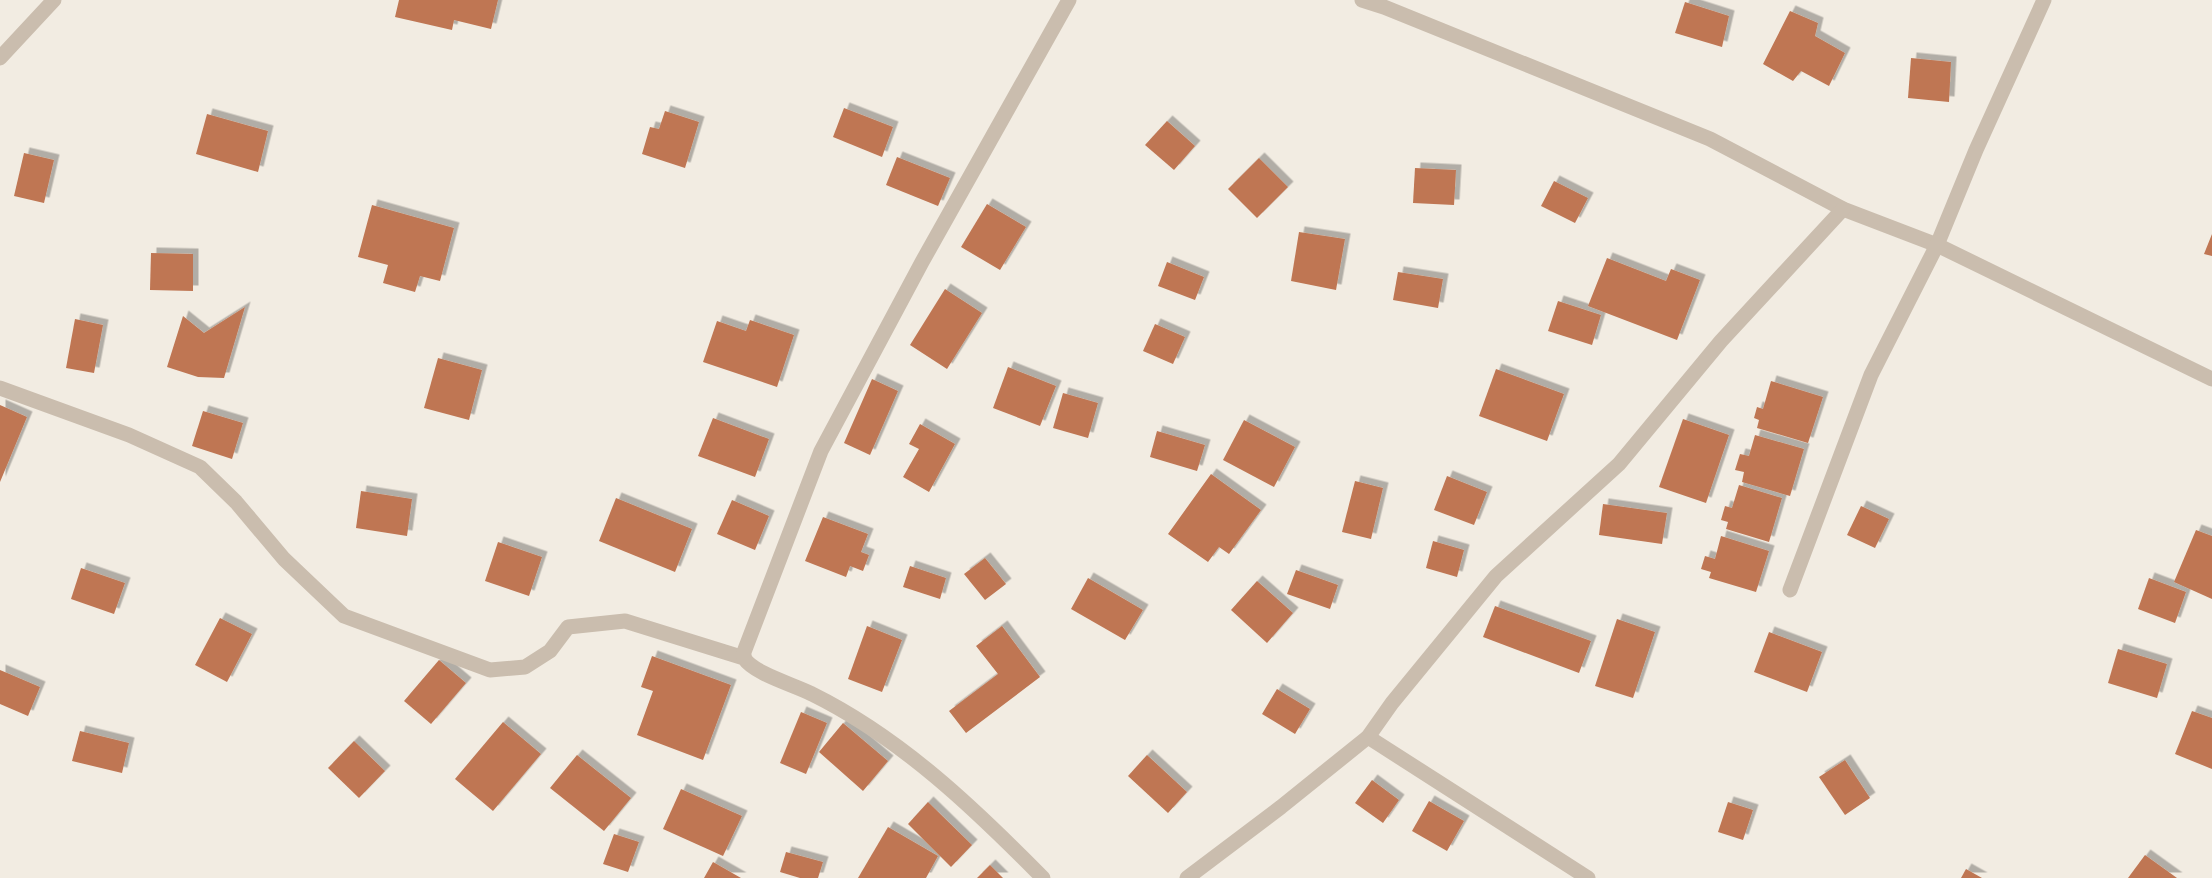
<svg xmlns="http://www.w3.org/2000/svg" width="2212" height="878" font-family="'Public Sans',sans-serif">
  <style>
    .building { fill: #bf7653; filter: url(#shadow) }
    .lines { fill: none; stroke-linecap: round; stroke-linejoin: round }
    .street { stroke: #cabdae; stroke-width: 15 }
  </style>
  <defs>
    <filter id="shadow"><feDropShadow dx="5.5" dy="-5.5" stdDeviation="0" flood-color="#0004"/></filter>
  </defs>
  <rect width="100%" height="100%" fill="#f2ece2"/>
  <g class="building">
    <path d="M399,0h99l-7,29 -37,-9 -2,10 -57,-13z"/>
    <path d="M1685,2l44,14 -7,31 -47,-14z"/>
    <path d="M1790,11l28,12 -3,13 30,17 -16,33 -28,-15 -8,10 -30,-17z"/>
    <path d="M1911,58l40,4 -2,40 -41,-4z"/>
    <path d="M844,108l49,19 -11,30 -49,-20z"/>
    <path d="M665,111l34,11 -14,46 -43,-14 8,-27 9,2z"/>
    <path d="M207,114l61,17 -10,41 -62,-18z"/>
    <path d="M1167,121l28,25 -21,24 -29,-25z"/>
    <path d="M24,153l30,7 -10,43 -30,-7z"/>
    <path d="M897,157l53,21 -12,28 -52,-21z"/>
    <path d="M1259,158l29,29 -31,31 -29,-29z"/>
    <path d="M1415,168l41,2 -2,35 -41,-2z"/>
    <path d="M1554,181l34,17 -13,25 -34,-17z"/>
    <path d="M987,204l39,23 -26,43 -39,-23z"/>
    <path d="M372,205l82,23 -14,53 -20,-5 -5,16 -32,-9 5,-18 -30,-8z"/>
    <path d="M1299,232l46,7 -9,51 -45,-9z"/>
    <path d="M2212,234v22l-8,-2z"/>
    <path d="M151,253l42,1v37l-43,-1z"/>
    <path d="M1607,258l59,23 5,-12 29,11 -23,60 -89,-34z"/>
    <path d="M1167,262l37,15 -9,23 -37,-14z"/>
    <path d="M1398,272l45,7 -5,29 -45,-8z"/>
    <path d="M945,289l37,24 -35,56 -37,-24z"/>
    <path d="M1558,301l43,14 -9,30 -44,-14z"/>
    <path d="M245,307l-21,71 -26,-1 -31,-10 16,-51 21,17z"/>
    <path d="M75,319l28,6 -9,48 -28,-5z"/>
    <path d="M750,320l44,15 -17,52 -74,-25 14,-41 29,10z"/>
    <path d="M1155,324l30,13 -12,27 -30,-13z"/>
    <path d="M438,358l44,12 -13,50 -45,-12z"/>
    <path d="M1008,367l48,19 -16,40 -47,-18z"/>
    <path d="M1496,369l68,25 -17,47 -68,-25z"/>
    <path d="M872,379l26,12 -28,64 -26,-12z"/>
    <path d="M1771,381l52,16 -15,46 -51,-15 2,-8 -5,-2 3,-11 6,2z"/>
    <path d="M1063,393l35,10 -10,35 -35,-10z"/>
    <path d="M0,405l27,12 -27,65z"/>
    <path d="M203,411l40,12 -11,36 -40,-13z"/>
    <path d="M713,418l56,21 -14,38 -57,-21z"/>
    <path d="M1683,419l46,16 -23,68 -47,-16z"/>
    <path d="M1244,420l51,27 -21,40 -51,-27z"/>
    <path d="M920,424l35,20 -26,48 -26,-15 16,-28 -10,-5z"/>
    <path d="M1157,431l48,14 -8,26 -47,-14z"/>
    <path d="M1755,435l49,14 -14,47 -48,-14 2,-10 -9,-2 5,-16 9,2z"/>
    <path d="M1211,474l50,36 -32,44 -10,-7 -11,15 -40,-28z"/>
    <path d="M1447,476l40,16 -13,33 -40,-15z"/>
    <path d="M1355,481l28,7 -12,51 -29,-7z"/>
    <path d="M1739,485l43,13 -13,44 -43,-13 2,-7 -7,-2 4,-14 7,2z"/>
    <path d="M361,491l51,8 -5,37 -51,-8z"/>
    <path d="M616,498l76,31 -17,43 -76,-31z"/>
    <path d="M732,500l37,16 -14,34 -38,-16z"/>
    <path d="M1603,504l64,9 -5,31 -63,-9z"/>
    <path d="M1861,506l28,13 -14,29 -28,-13z"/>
    <path d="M823,517l45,17 -7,18 8,3 -6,16 -13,-5 -4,11 -41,-16z"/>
    <path d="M2196,530l16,6v63l-38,-17z"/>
    <path d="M1721,536l48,15 -13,41 -47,-14 2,-6 -10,-3 4,-13 10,3z"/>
    <path d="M1433,541l31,9 -7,27 -31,-9z"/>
    <path d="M498,542l44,15 -13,39 -44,-15z"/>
    <path d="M985,558l21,26 -21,16 -21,-26z"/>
    <path d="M910,566l36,12 -6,21 -37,-12z"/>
    <path d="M81,568l44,15 -11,31 -43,-15z"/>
    <path d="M1296,570l42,15 -8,24 -43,-15z"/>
    <path d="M1088,578l55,32 -18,30 -54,-31z"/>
    <path d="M2149,578l37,14 -11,31 -37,-14z"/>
    <path d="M1257,581l36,32 -26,30 -36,-33z"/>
    <path d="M1495,606l96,35 -12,32 -96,-36z"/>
    <path d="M220,618l32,16 -25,48 -32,-17z"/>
    <path d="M1617,619l38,13 -22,66 -38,-12z"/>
    <path d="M867,626l35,14 -20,52 -34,-13z"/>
    <path d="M1002,626l38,51 -74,56 -17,-22 49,-37 -22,-28z"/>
    <path d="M1769,632l53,20 -15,40 -53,-20z"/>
    <path d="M2118,649l49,15 -10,34 -49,-15z"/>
    <path d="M652,656l79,29 -28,75 -66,-25 16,-44 -12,-4z"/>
    <path d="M439,660l27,23 -35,41 -27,-23z"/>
    <path d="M0,670l40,17 -12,29 -28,-12z"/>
    <path d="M1277,689l33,20 -15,25 -33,-20z"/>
    <path d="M2192,711l20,7v51l-37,-15z"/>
    <path d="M801,712l26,11 -21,51 -26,-11z"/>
    <path d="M503,722l38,32 -48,57 -38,-32z"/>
    <path d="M843,723l45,38 -25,30 -44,-39z"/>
    <path d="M80,731l49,12 -7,30 -50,-12z"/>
    <path d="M354,741l31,30 -26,27 -31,-30z"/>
    <path d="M577,755l54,43 -27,33 -54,-43z"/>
    <path d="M1147,755l40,37 -19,21 -40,-37z"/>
    <path d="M1845,760l25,38 -25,17 -26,-38z"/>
    <path d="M1372,780l27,20 -16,23 -28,-20z"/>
    <path d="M681,789l61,27 -19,40 -60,-27z"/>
    <path d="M1429,801l35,20 -17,30 -35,-20z"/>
    <path d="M928,802l44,43 -21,22 -43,-43z"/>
    <path d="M1728,802l25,8 -10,30 -25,-8z"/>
    <path d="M888,827l50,29 -12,22h-68z"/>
    <path d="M614,834l25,8 -11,30 -25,-8z"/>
    <path d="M786,852l37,10 -5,16h-18l-20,-6z"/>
    <path d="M2145,855l32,23h-49z"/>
    <path d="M713,862l28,16h-37z"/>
    <path d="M990,865l13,13h-26z"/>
    <path d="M1966,869l16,9h-21z"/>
  </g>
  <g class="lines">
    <g class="street">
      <path d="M1362,0l22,7 326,132 133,70 94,36 275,134"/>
      <path d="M0,58l54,-58"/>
      <path d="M0,388l129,47 71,32 36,35 48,57 60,57 146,54 35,-3 25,-16 18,-24 57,-6 119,37c10,16 51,27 68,36 89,44 162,114 231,184"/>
      <path d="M1790,590l81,-215 66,-130 39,-95 68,-150"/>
      <path d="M744,658v-6l77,-201 101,-189 147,-262"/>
      <path d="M1368,737l220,141"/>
      <path d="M1187,878l94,-71 87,-70 24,-34 104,-127 123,-112 102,-123 122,-132"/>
    </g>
  </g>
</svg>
